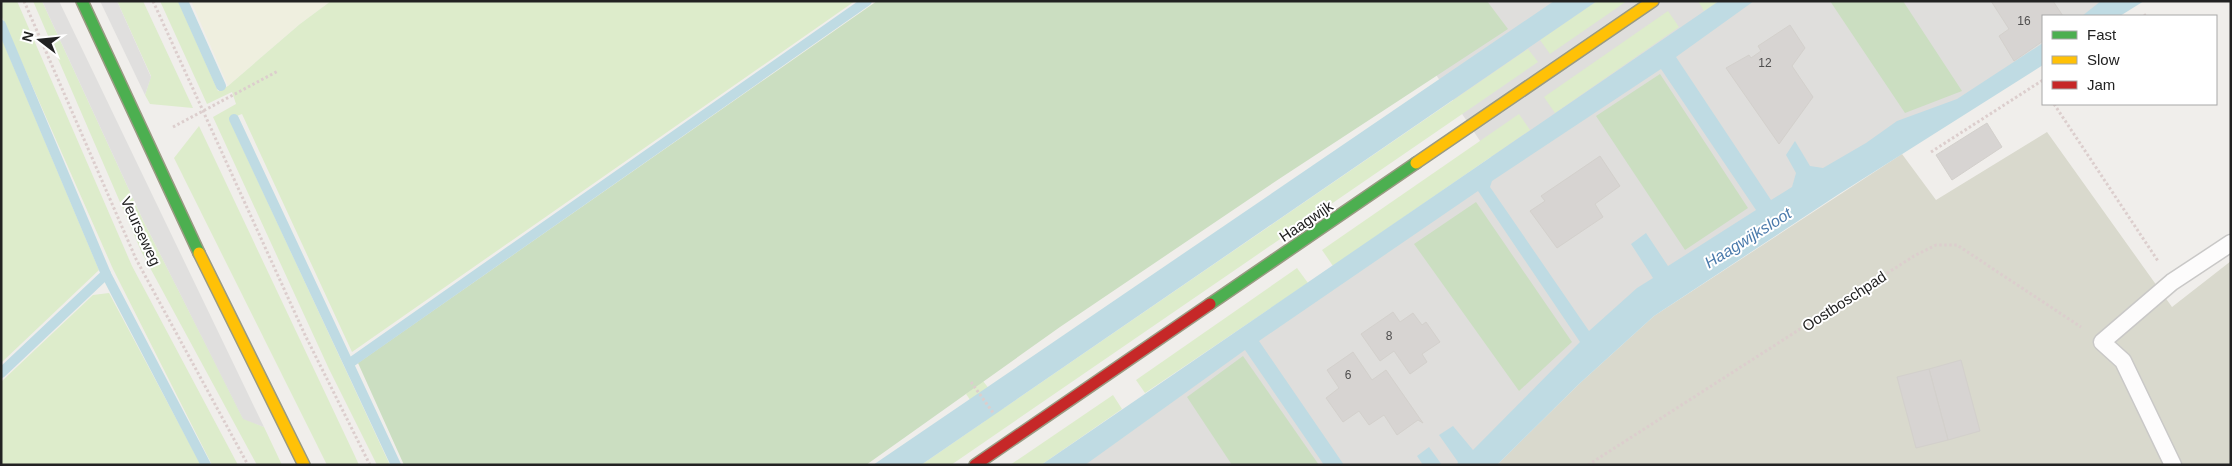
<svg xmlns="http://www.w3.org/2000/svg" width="2232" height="466" font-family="Helvetica,sans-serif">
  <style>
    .residential { fill: #dfdedc }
    .construction { fill: #d9d9cd }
    .farmland { fill: #efefdf }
    .grass { fill: #ddeccb }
    .forest { fill: #cbdec1 }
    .parking { fill: #e0dfde }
    .water { fill: #bfdbe3; fill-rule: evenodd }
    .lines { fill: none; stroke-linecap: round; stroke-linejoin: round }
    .stream { stroke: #bfdbe3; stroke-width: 10 }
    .building { fill: #d7d4d2; stroke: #d3d0cc }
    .lane-casing { stroke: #c9c8c7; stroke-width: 19 }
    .fast-casing { stroke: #999a82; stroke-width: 14 }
    .slow-casing { stroke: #999a82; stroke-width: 14 }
    .jam-casing { stroke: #999a82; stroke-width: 14 }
    .path { stroke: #dccecd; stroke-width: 3; stroke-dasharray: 2.5 2.5; stroke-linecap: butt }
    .lane { stroke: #fdfcfc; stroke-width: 16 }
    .fast { stroke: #4caf50; stroke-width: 11 }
    .slow { stroke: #ffc107; stroke-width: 11 }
    .jam { stroke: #c62828; stroke-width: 11 }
    .labels { text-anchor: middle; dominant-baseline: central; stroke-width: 4; stroke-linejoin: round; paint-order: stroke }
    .number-label { font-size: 12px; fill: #4f4e4e }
    .street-label { font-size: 15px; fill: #222; stroke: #fff }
    .water-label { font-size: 16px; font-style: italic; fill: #4a7aab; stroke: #fff }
  </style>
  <rect width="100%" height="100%" fill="#f0eeeb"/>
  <path class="residential" d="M1387,1h731l-16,15h-59v39l-388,247 -166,163h-427l434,-300z"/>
  <path class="construction" d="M2047,132l125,175 59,-46v204h-734l82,-81 75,-68 248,-162 34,46z"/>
  <path class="farmland" d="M191,1h140l-31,23 -72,62z"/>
  <g class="grass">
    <path d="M1,1h16l115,265 106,199h-26l-99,-196 -112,-254z"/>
    <path d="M33,1h9l101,219 100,198 21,9 18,38h-25l-115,-212z"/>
    <path d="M117,1h26l50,107 -43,-4 -5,-9 6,-19z"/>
    <path d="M160,1h18l40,90 10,-5 72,-62 31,-23h524l-503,351 -110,-238 -13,5 161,346h-13l-48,-96 -116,-252 23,-13 -4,-12 -25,12z"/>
    <path d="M1597,1h30l-77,53 -10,-14z"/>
    <path d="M1698,1h21l-15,10z"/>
    <path d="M1668,11l11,16 -124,86 -11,-16z"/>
    <path d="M1,37l98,233 -98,93z"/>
    <path d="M1528,49l10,13 -587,403h-30l64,-44 -19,-27 17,-13 21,27z"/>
    <path d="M1519,114l11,16 -197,136 -11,-16z"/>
    <path d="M199,126l155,328 5,11h-32l-153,-307z"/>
    <path d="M1297,268l11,15 -163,110 -9,-13z"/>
    <path d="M109,293l92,172h-200v-83l92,-87z"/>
    <path d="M1113,395l9,14 -81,56h-31z"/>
  </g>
  <g class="forest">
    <path d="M877,1h610l21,28 -229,150 -219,148 -194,138h-462l-46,-102z"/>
    <path d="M1830,1h73l59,90 -57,22z"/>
    <path d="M1660,74l88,134 -63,42 -89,-134z"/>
    <path d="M1476,202l96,140 -53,49 -105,-147z"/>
    <path d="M1243,356l76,109h-87l-45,-68z"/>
  </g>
  <g class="parking">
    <path d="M42,1h17l205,426 -21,-8 -100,-199z"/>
    <path d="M100,1h17l34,76 -6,18z"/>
  </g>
  <g class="water">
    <path d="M1554,1h43l-676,464h-48z"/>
    <path d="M1719,1h35l-78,56 95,143 21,-13 4,-14 -10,-18 9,-14 15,25 13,2 43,-25 31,-22 60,-22 86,-56v22l-204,129 -185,122 -75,68 -82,81h-40l1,-3 -19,-27 14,-9 20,24 107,-108 -102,-151 -219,150 85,124h-20l-79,-115 -160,115h-44zM1661,69l95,141 -88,56 -22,-33 -15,11 22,34 -16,10 -48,43 -99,-144 2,-6z"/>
    <path d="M2101,1h43l-24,15h-38z"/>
    <path d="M1429,447l13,18h-19l-6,-9z"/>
  </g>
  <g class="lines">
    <g class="stream">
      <path d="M183,1l38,85"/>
      <path d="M1,25l105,249 100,191"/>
      <path d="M234,119l162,346"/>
      <path d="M350,363l517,-362"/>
      <path d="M1,373l105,-99"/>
    </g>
  </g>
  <g class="building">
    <path d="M1991,1h62l10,15h-20v25l-29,20 -15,-25 10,-7z"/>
    <path d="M1790,25l15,23 -13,18 21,31 -34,47 -53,-76 23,-13 2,3 10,-7 -3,-5z"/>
    <path d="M1987,123l15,24 -50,33 -16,-25z"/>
    <path d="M1600,156l20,30 -25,18 8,13 -46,31 -27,-37 15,-10 -4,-5z"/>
    <path d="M1393,312l7,10 13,-9 9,12 4,-3 14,20 -18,12 5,8 -17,12 -16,-23 -14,10 -19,-27z"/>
    <path d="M1353,352l19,28 14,-10 37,53 -5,-3 -21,15 -13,-20 -15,10 -10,-14 -16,11 -17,-24 13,-10 -12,-18z"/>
    <path d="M1961,360l19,71 -32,9 -19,-71z"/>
    <path d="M1929,369l19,71 -32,8 -19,-71z"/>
  </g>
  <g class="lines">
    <defs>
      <path id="lane" d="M2173,465l-50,-104 -21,-19 70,-60 59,-39"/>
      <g id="fast">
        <path d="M82,1l117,252"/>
        <path d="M1210,304l206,-141"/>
      </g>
      <g id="slow">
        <path d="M1416,163l237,-162"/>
        <path d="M199,253l105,212"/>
      </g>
      <path id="jam" d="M975,465l235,-161"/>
    </defs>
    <use href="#lane" class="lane-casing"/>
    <use href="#fast" class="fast-casing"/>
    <use href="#slow" class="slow-casing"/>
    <use href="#jam" class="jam-casing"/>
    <g class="path">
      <path d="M24,1l112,258 112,206"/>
      <path d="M153,1l152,334 65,130"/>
      <path d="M2144,16l3,-2"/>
      <path d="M2054,104l104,157"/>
      <path d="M173,127l105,-56"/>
      <path d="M1931,152l112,-72"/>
      <path d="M971,382l23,32"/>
      <path d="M1588,465l326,-209 22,-11h21l124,82"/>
    </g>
    <use href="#lane" class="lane"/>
    <use href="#fast" class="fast"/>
    <use href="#slow" class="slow"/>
    <use href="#jam" class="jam"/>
  </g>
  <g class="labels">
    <g class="number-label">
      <text x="2024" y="21">16</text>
      <text x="1765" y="63">12</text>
      <text x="1389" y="336">8</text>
      <text x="1348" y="375">6</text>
    </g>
    <g class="street-label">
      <text transform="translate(1306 221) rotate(-34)">Haagwijk</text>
      <text transform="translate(141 231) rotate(65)">Veurseweg</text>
      <text transform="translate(1844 301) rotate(-33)">Oostboschpad</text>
    </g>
    <g class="water-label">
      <text transform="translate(1748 238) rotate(-32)">Haagwijksloot</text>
    </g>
  </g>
  <rect width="2232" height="466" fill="none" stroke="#222222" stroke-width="5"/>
  <rect x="2042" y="15" width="175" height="90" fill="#ffffff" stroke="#a7a7a7"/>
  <rect x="2052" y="31" width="25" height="8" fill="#4caf50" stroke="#a7a7a7"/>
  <text x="2087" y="40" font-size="15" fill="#222222">Fast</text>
  <rect x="2052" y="56" width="25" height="8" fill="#ffc107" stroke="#a7a7a7"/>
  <text x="2087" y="65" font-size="15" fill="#222222">Slow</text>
  <rect x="2052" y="81" width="25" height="8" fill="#c62828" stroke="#a7a7a7"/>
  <text x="2087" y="90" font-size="15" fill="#222222">Jam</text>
  <g transform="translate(40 40) rotate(286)" stroke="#ffffff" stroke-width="4" paint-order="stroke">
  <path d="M0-4L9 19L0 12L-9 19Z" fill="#222222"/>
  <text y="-8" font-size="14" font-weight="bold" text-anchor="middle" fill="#222222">N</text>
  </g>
</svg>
